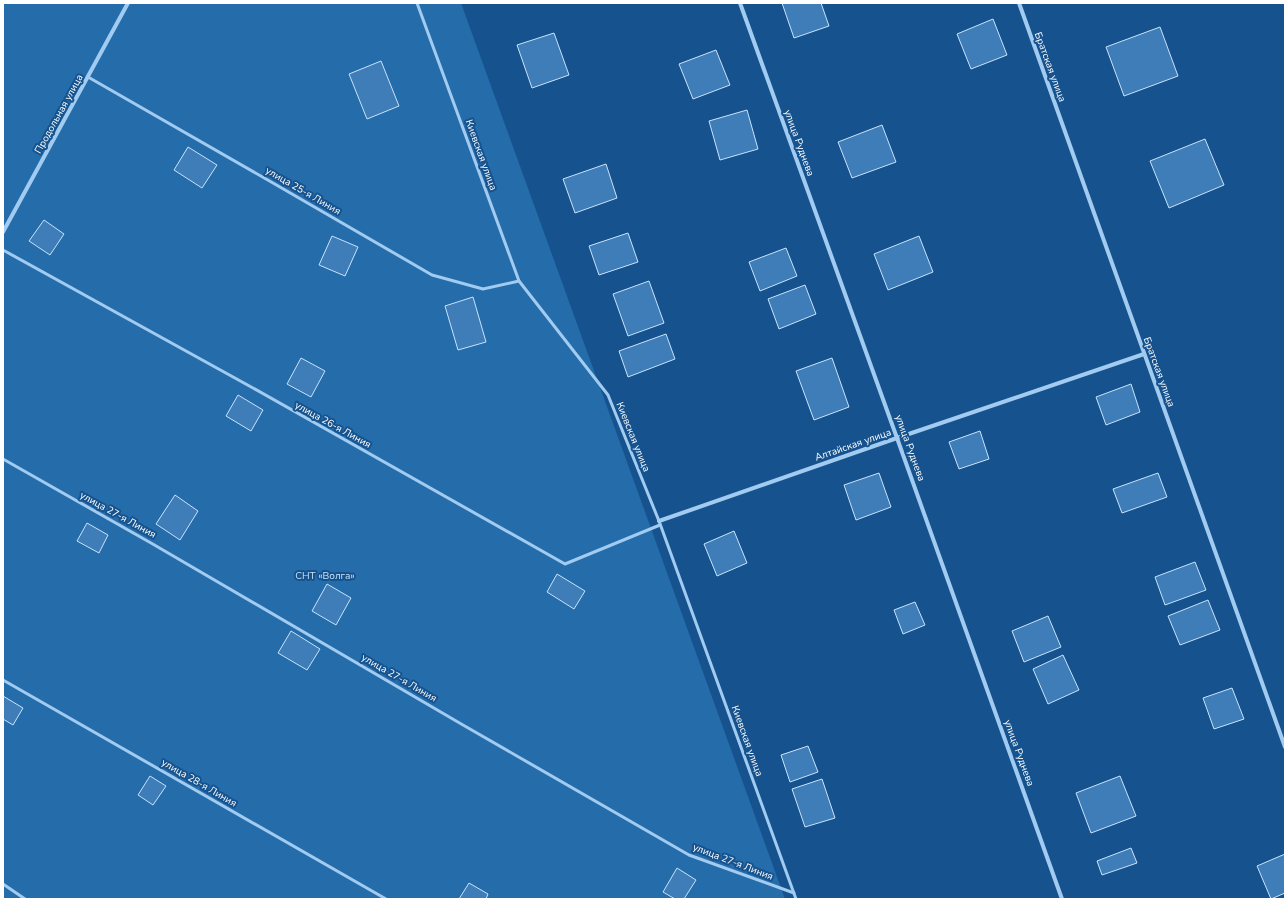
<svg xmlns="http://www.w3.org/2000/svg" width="1288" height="902" font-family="'Nunito Sans',sans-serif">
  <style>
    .green { fill: #256cab }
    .building { fill: #3e7db7; stroke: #c8e3fb }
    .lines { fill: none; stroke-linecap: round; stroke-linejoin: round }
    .lane { stroke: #a1cbf0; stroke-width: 3 }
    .street { stroke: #a1cbf0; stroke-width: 4 }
    .labels { text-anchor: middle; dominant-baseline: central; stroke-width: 4; stroke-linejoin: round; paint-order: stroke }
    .street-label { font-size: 10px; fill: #fff; stroke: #16538e }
    .park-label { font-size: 10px; fill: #c8e3fb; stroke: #16538e }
  </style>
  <rect width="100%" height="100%" fill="#16538e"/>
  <path class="green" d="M3,3h458l324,896h-782z"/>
  <g class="building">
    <path d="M782,3h39l8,23 -35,12z"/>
    <path d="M993,19l14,36 -36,14 -14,-35z"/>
    <path d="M1160,27l18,49 -54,20 -18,-49z"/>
    <path d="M554,33l15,42 -37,13 -15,-43z"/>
    <path d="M716,50l14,35 -37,14 -14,-35z"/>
    <path d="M381,61l18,45 -32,13 -18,-45z"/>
    <path d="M747,110l11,39 -38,11 -11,-39z"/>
    <path d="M882,125l14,37 -44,16 -14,-36z"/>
    <path d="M1205,139l19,46 -55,23 -19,-47z"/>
    <path d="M188,147l29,18 -15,23 -28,-18z"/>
    <path d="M606,164l11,34 -42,15 -12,-34z"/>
    <path d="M44,220l20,14 -14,21 -21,-14z"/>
    <path d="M628,233l10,29 -39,13 -10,-29z"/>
    <path d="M332,236l26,11 -13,29 -26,-11z"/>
    <path d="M919,236l14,36 -45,18 -14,-36z"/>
    <path d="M786,248l11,28 -37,15 -11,-29z"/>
    <path d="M649,281l15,42 -36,13 -15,-42z"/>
    <path d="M805,285l11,29 -37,15 -11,-30z"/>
    <path d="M473,297l13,45 -28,8 -13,-44z"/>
    <path d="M666,334l9,25 -47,18 -9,-26z"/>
    <path d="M301,358l24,13 -14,26 -24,-13z"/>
    <path d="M832,358l17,49 -35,13 -18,-49z"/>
    <path d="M1131,384l9,28 -34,13 -10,-28z"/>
    <path d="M238,395l25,15 -12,21 -25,-15z"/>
    <path d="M980,431l9,28 -30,10 -10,-27z"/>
    <path d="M879,473l12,34 -35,13 -12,-35z"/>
    <path d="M1158,473l9,24 -45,16 -9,-24z"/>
    <path d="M175,495l23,16 -18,29 -24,-16z"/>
    <path d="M87,523l21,12 -9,18 -22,-12z"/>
    <path d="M734,531l13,32 -30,13 -13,-32z"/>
    <path d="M1195,562l11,28 -41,15 -10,-28z"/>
    <path d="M557,574l28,17 -11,18 -27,-17z"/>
    <path d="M327,584l24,14 -15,27 -24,-14z"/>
    <path d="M1208,600l12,30 -40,15 -12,-29z"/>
    <path d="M915,602l10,23 -22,9 -9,-24z"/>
    <path d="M1048,616l13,31 -37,15 -12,-31z"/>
    <path d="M291,631l29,18 -13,21 -29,-17z"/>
    <path d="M1063,655l16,35 -31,14 -15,-35z"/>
    <path d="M1232,688l12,31 -30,10 -11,-31z"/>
    <path d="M3,696l20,12 -10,17 -10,-6z"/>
    <path d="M808,746l10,26 -28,10 -9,-27z"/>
    <path d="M150,776l16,10 -13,19 -15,-10z"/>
    <path d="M1120,776l16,40 -45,17 -15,-40z"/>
    <path d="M822,779l13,39 -30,9 -13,-38z"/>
    <path d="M1131,848l6,15 -35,12 -5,-14z"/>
    <path d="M1285,854v39l-14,6 -14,-33z"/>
    <path d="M677,868l19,12 -12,19h-9l-12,-7z"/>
    <path d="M469,883l19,11 -2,5h-27z"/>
  </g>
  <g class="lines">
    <g class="lane">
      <path d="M417,3l102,278 89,114 51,126 137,378"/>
      <path d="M88,77l185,106 159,92 51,14 36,-8"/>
      <path d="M3,250l250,138 312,176 95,-39"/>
      <path d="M3,459l148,84 312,182 226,130 105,38"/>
      <path d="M3,680l383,219"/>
      <path d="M3,884l22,15"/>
    </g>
    <g class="street">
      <path d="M740,3l157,435 165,461"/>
      <path d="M1019,3l266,744"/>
      <path d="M3,232l125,-229"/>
      <path d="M659,521l238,-83 247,-84"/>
    </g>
  </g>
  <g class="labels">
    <g class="street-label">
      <text transform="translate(1050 67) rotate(70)">Братская улица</text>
      <text transform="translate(59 114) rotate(-61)">Продольная улица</text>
      <text transform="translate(799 143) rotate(70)">улица Руднева</text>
      <text transform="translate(481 155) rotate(70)">Киевская улица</text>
      <text transform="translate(303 191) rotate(30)">улица 25-я Линия</text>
      <text transform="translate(1159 372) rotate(70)">Братская улица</text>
      <text transform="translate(333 425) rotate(29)">улица 26-я Линия</text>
      <text transform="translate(633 437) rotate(68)">Киевская улица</text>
      <text transform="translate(853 445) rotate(-19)">Алтайская улица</text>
      <text transform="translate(910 448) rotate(70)">улица Руднева</text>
      <text transform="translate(118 515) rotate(29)">улица 27-я Линия</text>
      <text transform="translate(399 678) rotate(30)">улица 27-я Линия</text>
      <text transform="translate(747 741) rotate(70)">Киевская улица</text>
      <text transform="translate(1019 753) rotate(70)">улица Руднева</text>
      <text transform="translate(199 783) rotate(30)">улица 28-я Линия</text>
      <text transform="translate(733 862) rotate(21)">улица 27-я Линия</text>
    </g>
    <g class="park-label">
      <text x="325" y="576">СНТ «Волга»</text>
    </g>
  </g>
  <rect width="1288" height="902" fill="none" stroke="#ffffff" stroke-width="8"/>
</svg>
